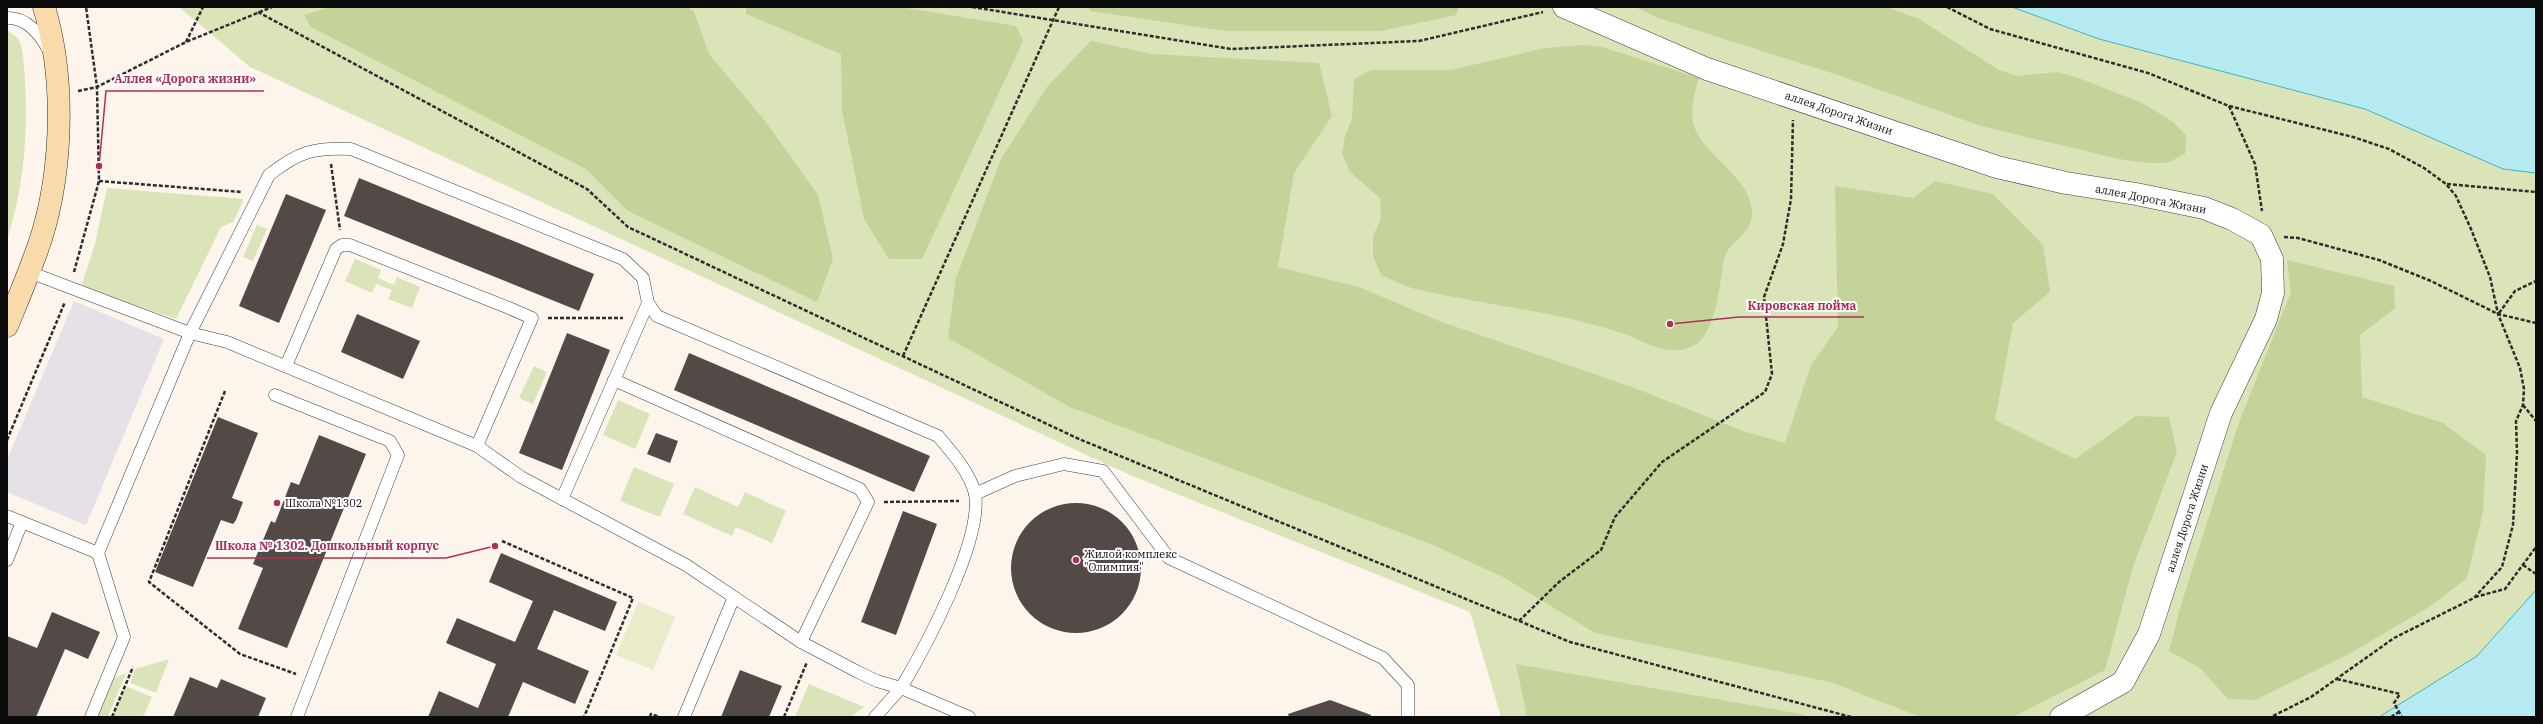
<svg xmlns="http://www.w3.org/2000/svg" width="2543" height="724" font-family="'IBM Plex Serif',serif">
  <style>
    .industrial { fill: #e6e0e9 }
    .green { fill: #dbe4b8 }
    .forest { fill: #c3d399 }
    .pitch { fill: #eaecc9 }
    .water { fill: #b4eaf0; stroke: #41b1c1 }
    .building { fill: #534a48 }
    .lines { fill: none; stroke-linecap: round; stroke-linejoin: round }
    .lane-casing { stroke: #3e3e3e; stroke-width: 13 }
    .street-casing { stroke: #3e3e3e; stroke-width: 23 }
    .secondary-casing { stroke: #2d2d2d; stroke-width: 23 }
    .path { stroke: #2d2d2d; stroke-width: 2.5; stroke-dasharray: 4 2; stroke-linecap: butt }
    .lane { stroke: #fff; stroke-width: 12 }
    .street { stroke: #fff; stroke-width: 22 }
    .secondary { stroke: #f8daab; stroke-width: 22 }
    .poi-dot { fill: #ae3058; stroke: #fff; stroke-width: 1.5 }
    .labels { text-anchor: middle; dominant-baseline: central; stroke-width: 4; stroke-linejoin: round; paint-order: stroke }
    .street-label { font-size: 11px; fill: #0b0b0b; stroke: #fff }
    .poi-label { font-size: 11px; fill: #0b0b0b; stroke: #fff; text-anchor: start }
    .leader { fill: none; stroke: #ae3058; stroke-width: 1.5 }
    .callout-dot { fill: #ae3058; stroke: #fff; stroke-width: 1.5 }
    .callout-label { font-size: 12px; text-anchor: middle; font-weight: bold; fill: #ae3058; stroke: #fff; stroke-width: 4; stroke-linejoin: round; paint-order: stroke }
  </style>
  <rect width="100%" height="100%" fill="#fdf5eb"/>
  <path class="industrial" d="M74,301l90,38 -78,186 -79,-33v-32z"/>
  <g class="green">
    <path d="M179,7h1833l87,32 266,70 138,60 33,4v417l-59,66 -98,61h-878l-31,-105 -340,-137 -880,-408z"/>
    <path d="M7,30c4,3 9,6 12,10 5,10 5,29 6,40 3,54 -1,108 -18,160z"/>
    <path d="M107,188l137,11 -11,23 -12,5 -45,92 -95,-32 14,-43z"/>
    <path d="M257,225l10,4 -14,32 -10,-4z"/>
    <path d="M355,259l26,11 -3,8 16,7 3,-8 23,10 -8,21 -24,-9 4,-9 -16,-6 -4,9 -27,-12z"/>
    <path d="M534,366l13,6 -14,32 -14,-6z"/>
    <path d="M618,400l32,14 -15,35 -32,-14z"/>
    <path d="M634,467l40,17 -14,33 -40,-16z"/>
    <path d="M695,487l43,20 7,-15 41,19 -14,32 -36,-16 -4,9 -49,-22z"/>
    <path d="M169,659l-13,34 -26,-10 5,-14z"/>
    <path d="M126,673l-18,44h-10l16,-39z"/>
    <path d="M809,684l55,23 -13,10h-56z"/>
    <path d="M125,686l27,11 -9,20h-31z"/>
  </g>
  <g class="forest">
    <path d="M330,7h357l7,5 15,42 56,67 53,74 15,64 -16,43 -189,-91 -42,-42 -275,-142 -7,-12z"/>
    <path d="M746,7h154l116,19 7,15 -101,218h-33l-25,-40 -22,-109 -1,-56 -95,-40z"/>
    <path d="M1088,7h371l-3,8 -75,16h-155l-136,-20z"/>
    <path d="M1635,7h252l32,12 80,51 18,6 40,-4 19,5 66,26 30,18 14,14 -1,19 -18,9h-21l-27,-4 -138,-33 -143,-51 -180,-57z"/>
    <path d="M1091,41l61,13 167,9 13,53 -38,57 -16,94 81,20 80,34 193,66 111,44 42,12 26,-78 27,-38 -3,-141 78,12 22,-17 58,13 50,51 7,47 -37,31 -18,97 80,39 61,-43 33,1 8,35 -44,115 -28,103 -92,47h-92l-91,-35 -235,-49 -92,-56 -70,-32 -363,-138 -122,-69 8,-60 45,-119 46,-72z"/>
    <path d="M1583,45l19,2 97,31c-16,51 -3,58 31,93 9,10 17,18 20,31 10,32 -22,37 -26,57 -4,22 -8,77 -31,87 -27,13 -50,-7 -75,-14 -65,-21 -132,-27 -199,-42 -13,-3 -26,-10 -38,-15l-8,-19v-20l8,-18 -1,-20 -30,-26 -8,-18 3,-18 7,-17 2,-40 17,-9h80l94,-22z"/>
    <path d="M2287,260l107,26 1,22 -35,27 2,62 81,26 43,32 -3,57 -16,66 -38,29 -82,48 -92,45 -27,-1 -28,-31 -31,-17 12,-46 57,-180 53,-133z"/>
    <path d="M1516,664l285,50 7,3h-281z"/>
  </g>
  <path class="pitch" d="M638,602l37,15 -22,53 -37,-15z"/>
  <g class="water">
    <path d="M2012,7h524v166l-33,-4 -138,-60 -266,-70z"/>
    <path d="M2536,590v127h-157l98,-61z"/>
  </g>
  <g class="building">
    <path d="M359,178l235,96 -15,37 -235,-95z"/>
    <path d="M286,194l40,16 -47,113 -40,-17z"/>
    <path d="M357,314l63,27 -17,38 -62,-27z"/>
    <path d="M567,333l43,17 -48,120 -43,-17z"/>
    <path d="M689,353l241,103 -16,36 -240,-102z"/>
    <path d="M218,417l40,16 -26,65 11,4 -7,18 -3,4 -12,-4 -28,67 -38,-15z"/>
    <path d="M656,433l22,8 -8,22 -23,-9z"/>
    <path d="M319,435l47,19 -79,194 -49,-19 25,-61 -10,-4 18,-43 4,2 16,-41 8,3z"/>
    <circle cx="1076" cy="568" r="65"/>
    <path d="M903,511l34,13 -41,111 -35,-13z"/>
    <path d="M501,553l116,49 -12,29 -51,-21 -17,39 52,22 -14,33 -52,-22 -15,35h-80l11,-26 39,17 18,-44 -50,-21 11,-25 58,24 18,-41 -44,-19z"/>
    <path d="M52,612l48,20 -12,27 -23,-10 -29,68h-29v-81l30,12z"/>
    <path d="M740,670l42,16 -13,31h-48z"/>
    <path d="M190,677l27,11 4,-9 45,19 -8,19h-85z"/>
    <path d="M1330,700l41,15v2h-82l-1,-3z"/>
  </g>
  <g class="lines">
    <defs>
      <g id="lane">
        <path d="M7,18c19,-1 33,16 41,31"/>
        <path d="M29,272l161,61 37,9 250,104 44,31 165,88 115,77 57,30 19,9 24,7 -26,29"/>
        <path d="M286,366l50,-117 6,-4h8l159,63 23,10 -55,128"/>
        <path d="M614,380l246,109 8,13 -67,140"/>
        <path d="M275,395l115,46 8,14 -101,262"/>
        <path d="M975,494l40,-18 49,-12 39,7 66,87 214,100 25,27v32"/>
        <path d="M562,499l86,-196"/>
        <path d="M7,516l91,37 92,-220 79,-158c29,-23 45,-28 82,-26l272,110 20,19 5,25 9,13 281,120c13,15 33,38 37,58 8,46 -50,154 -74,194l68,29"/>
        <path d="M7,560l15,-38"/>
        <path d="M91,717l33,-80 -26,-84"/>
        <path d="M684,717l50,-120"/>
      </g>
      <path id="street" d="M1564,7l143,62 290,98 69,16 70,11 68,14 28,11 29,16 11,24 1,34 -7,26 -45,94 -72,221 -26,48 -62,35"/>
      <path id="secondary" d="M7,326c9,-22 18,-43 26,-65 30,-75 34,-177 11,-254"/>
    </defs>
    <use href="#lane" class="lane-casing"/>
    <use href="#street" class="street-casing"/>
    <use href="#secondary" class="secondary-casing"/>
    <g class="path">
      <path d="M972,7l259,42 188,-8 124,-29"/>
      <path d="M1947,7l43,22 158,44 81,33 124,31 36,12 35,19 22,16 10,12 15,33 19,48 8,37 22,54 4,21 -1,16 -7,16 1,32 -4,72 -11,42 -28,31 -80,40 -83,59 -40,20"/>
      <path d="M258,12l329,177 41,38 451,212 491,203 281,75"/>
      <path d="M186,42l17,-35"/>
      <path d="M78,91l19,-4 89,-45 86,-35"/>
      <path d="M2229,106l26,58 7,47"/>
      <path d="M331,164l9,66"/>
      <path d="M99,181l143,11"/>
      <path d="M2447,184l89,8"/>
      <path d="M2284,237l14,1 81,22 52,21 67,33 38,9"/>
      <path d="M74,272l25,-91 -2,-94 -11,-80"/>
      <path d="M2499,313l16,-22 21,-10"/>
      <path d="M548,318h75"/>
      <path d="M903,356l156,-349"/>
      <path d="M225,391l-76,191 91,72 56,20"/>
      <path d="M2523,405l13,16"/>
      <path d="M7,440l58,-138"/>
      <path d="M884,502l75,-1"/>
      <path d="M502,541l131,57 -49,119"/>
      <path d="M2523,565l13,9"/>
      <path d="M2475,597l30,-8 31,-42"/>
      <path d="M1519,621l40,-39 42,-32 14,-33 47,-55 103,-70 7,-18 -8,-77 19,-53 8,-45 2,-79"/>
      <path d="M2337,679l63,15 -6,9 8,14"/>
      <path d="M112,717l21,-50"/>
      <path d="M650,717l1,-3 9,3"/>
      <path d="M784,717l23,-55"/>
      <path d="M2391,717l8,-5"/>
    </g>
    <use href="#lane" class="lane"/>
    <use href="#street" class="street"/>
    <use href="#secondary" class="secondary"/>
  </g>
  <g class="poi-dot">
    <circle cx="277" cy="503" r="4"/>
    <circle cx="1076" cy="560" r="4"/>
  </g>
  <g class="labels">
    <g class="street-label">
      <text transform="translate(1839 113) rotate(19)">аллея Дорога Жизни</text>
      <text transform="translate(2151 199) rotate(11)">аллея Дорога Жизни</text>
      <text transform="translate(2187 518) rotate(-72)">аллея Дорога Жизни</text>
    </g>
    <g class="poi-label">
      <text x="285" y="503">Школа №1302</text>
      <text x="1084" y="554">Жилой комплекс<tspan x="1084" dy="13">"Олимпия"</tspan></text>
    </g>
  </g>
  <path class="leader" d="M99 166L106 91H264M1670 324L1739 317H1864M495 546L446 558H207"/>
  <g class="callout-dot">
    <circle cx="99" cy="166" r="4"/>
    <circle cx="1670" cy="324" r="4"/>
    <circle cx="495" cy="546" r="4"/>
  </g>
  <g class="callout-label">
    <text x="185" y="83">Аллея «Дорога жизни»</text>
    <text x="1802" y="310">Кировская пойма</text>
    <text x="327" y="550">Школа № 1302. Дошкольный корпус</text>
  </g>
  <rect width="2543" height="724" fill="none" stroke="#0b0b0b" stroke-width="16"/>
</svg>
